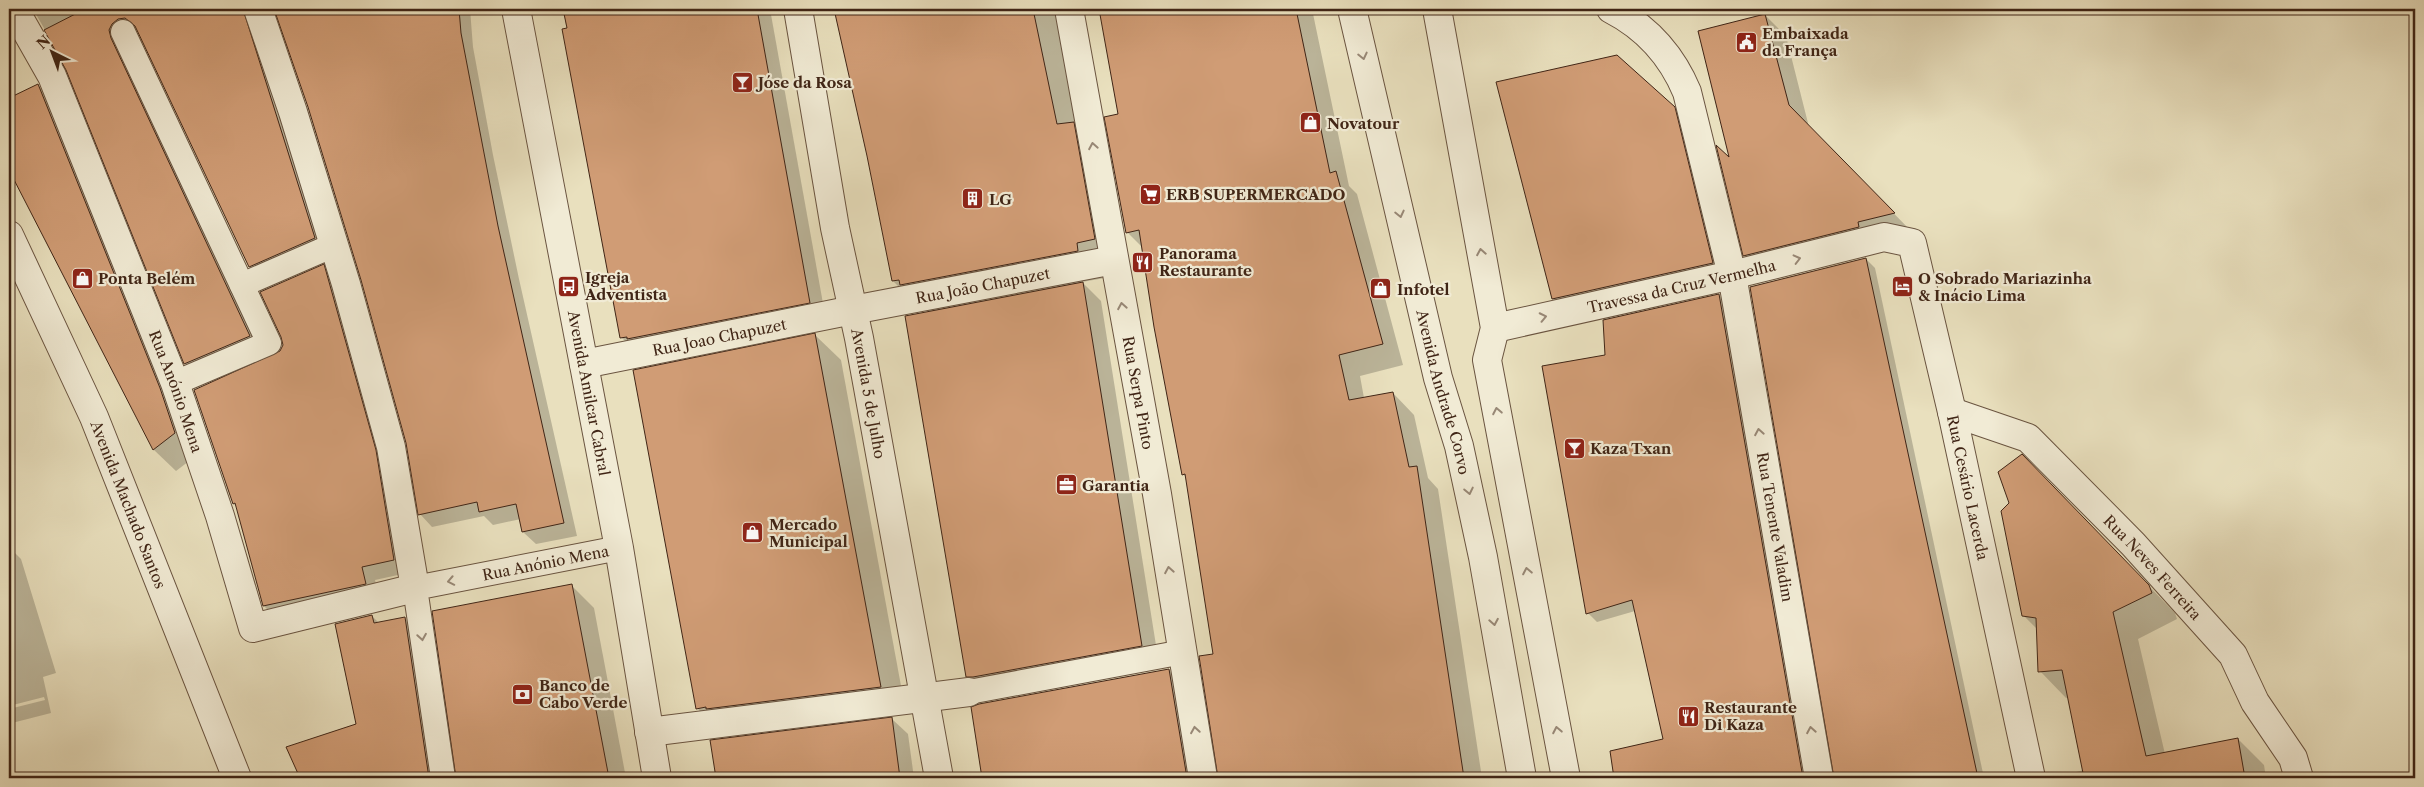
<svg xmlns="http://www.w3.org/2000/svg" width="2424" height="787" font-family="'Libre Caslon Text',serif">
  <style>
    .shadow { fill: #0003 }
    .building { fill: #d09c75; stroke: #402516 }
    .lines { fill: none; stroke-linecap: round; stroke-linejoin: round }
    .service-casing { stroke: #6a5440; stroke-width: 26 }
    .pedestrian-casing { stroke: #6a5440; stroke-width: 30 }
    .minor-casing { stroke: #6a5440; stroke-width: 30 }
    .tertiary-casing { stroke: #6a5440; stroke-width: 30 }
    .service { stroke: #f1ebd5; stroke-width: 24 }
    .pedestrian { stroke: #f1ebd5; stroke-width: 28 }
    .minor { stroke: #f1ebd5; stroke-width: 28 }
    .tertiary { stroke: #f1ebd5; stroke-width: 28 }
    .oneway { stroke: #988876 }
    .labels { text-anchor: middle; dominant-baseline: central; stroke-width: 4.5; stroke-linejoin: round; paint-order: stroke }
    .poi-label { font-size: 15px; font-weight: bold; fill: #402516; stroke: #f1ebd5; text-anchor: start }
    .street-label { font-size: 15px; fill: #402516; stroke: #f1ebd5 }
  </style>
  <rect width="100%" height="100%" fill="#e9e0be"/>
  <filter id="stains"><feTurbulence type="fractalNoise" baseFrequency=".004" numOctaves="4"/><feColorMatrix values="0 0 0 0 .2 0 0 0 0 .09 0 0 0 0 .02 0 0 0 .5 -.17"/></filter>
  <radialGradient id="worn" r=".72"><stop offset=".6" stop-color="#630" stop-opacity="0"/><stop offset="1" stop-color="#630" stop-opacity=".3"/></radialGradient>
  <g class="shadow">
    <path d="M33,9h230l65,242 -65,28 -13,-13 -113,-235 -12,5 137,313 -64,27 -13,-13 -117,-293z"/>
    <path d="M276,9h194l3,38 20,108 26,124 58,257 -41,8 -13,-12 -2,-13 -28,6 -9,-9 -52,11 -12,-13 -13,-71 -45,-164 -53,-172z"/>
    <path d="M563,9h207l56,311 -187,35 -17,-17z"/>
    <path d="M835,9h219l25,120 26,149 -23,4 19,19 58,363 -173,30 -19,-18 -38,-363 -5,-6 -4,1 -27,-27 -25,-125z"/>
    <path d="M1100,9h212l37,177 8,8 46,171 -43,11 4,22 29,-5 21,22 14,63 10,11 44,289h-263l-4,-123 -29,-178 -3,-3 -40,-226 -16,-16 -8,-117z"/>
    <path d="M1765,15l21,21 23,91 105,107 -149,42 -20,-21 -13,-94z"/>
    <path d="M38,85l22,22 137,348 -21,16 -22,-21 -145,-282v-68z"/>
    <path d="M1674,108l15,15 38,155 -159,35 -15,-14z"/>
    <path d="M1866,259l9,9 109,510h-149z"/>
    <path d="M323,266l14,13 70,294 -32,7 4,17 -102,22 -13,-13 -26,-98 -4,-4 47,-152z"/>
    <path d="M1719,295l9,9 82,474h-194l-5,-26 54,-12 -30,-129 -38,11 -9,-9 19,-257z"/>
    <path d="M815,335l26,25 65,353 -184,21 -25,-26z"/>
    <path d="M2048,482l127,131 2,6 -39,20 27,115 73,-15 26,26 2,13h-201l-1,-3 20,-5 -15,-73 -3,1 -26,-27 -3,-42 -14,-14z"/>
    <path d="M9,547l12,12 35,114 -13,4 8,36 -39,10 -3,-3v-11l36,-9 -1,-3 -35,9z"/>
    <path d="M572,586l22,22 32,170h-168z"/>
    <path d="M372,616l7,7 26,-5 22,22 21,138h-146l-14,-30 69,-23z"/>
    <path d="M1169,670l21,21 14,87h-220l-12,-70z"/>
    <path d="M892,719l16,15 6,44h-197l-5,-37z"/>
  </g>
  <g class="building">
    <path d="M85,9h158l72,229 -66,29 -114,-241 -10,-8 -7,1 -6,5 -3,6 2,8 139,298 -66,28 -118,-294 -22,-40z"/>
    <path d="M274,9h185l2,24 37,193 66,297 -42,9 -6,-28 -37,8 -2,-10 -59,13 -12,-72 -45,-163 -53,-173z"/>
    <path d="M563,9h194l53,294 -183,36v-2l-7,1 -58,-309 5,-1z"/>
    <path d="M834,9h199l24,115 17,-2 21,117 -18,4 1,8 -178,34 -1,-5 -7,1 -25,-125z"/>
    <path d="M1099,9h197l34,164 6,-2 47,173 -44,11 10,45 44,-8 16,75 8,-1 47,312h-246l-19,-122 14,-2 -28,-180 -3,1 -28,-148 -15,-97 -13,3 -22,-116 14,-3z"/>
    <path d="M1765,14l24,91 106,108 -37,9 1,5 -116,29 -27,-111 13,12 -31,-126z"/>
    <path d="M1617,55l58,52 38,156 -161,36 -56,-217z"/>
    <path d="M38,84l122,304 15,45 -22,17 -144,-280v-72z"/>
    <path d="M1866,258l112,520h-144l-84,-491z"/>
    <path d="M324,264l52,186 18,110 -32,7 4,17 -103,22 -28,-103 -2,1 -39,-114 86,-39 3,-6 -2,-8 -21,-45z"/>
    <path d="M1083,282l59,364 -169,31h-7l-61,-361z"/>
    <path d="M1719,294l84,484h-189l-4,-27 53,-12 -31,-139 -46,14 -44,-248 63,-11 -2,-35z"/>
    <path d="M815,333l66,354 -175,22v-2l-10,2 -63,-339z"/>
    <path d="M2022,454l127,131 3,8 -39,19 33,144 92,-18 7,40h-161l-22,-108 -24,2 -2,-54 -14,-2 -21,-105 8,-8 -11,-31z"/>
    <path d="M572,584l37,194h-153l-24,-167z"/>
    <path d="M372,615l2,8 31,-6 24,161h-129l-14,-31 70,-23 -21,-100z"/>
    <path d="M1169,669l18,109h-205l-11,-71 8,-3z"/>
    <path d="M892,717l8,61h-184l-6,-38z"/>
  </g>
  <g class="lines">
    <defs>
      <g id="service">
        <path d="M123,32l146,311 -94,40"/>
        <path d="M242,285l92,-40"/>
        <path d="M969,692l214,-40"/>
        <path id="s1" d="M443,778l-28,-190 204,-40"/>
      </g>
      <g id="pedestrian">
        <path id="s2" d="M798,9l37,219 24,110 80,440"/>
        <path id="s3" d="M584,364l269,-54"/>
        <path d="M649,732l320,-40"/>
      </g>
      <g id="minor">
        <path id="s4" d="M14,9l38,67 123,307 45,133 33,112 162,-40 -24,-141 -45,-163 -53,-172 -35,-103"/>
        <path id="s5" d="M1069,9l88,485 46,284"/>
        <path id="s6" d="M1352,9l86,369 21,68 24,111 39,221"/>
        <path d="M1437,9l58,319 -8,32 79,418"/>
        <path id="s7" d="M1611,9c35,18 61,47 76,83l45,183 87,503"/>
        <path id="s8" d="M853,310l261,-50"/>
        <path id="s9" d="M1495,328l237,-53 152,-38 28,6 40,169 79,366"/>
        <path id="s10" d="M1952,412l76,26 105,106 100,111 22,47 38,56 6,20"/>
      </g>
      <g id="tertiary">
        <path id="s11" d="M516,9l103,539 38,230"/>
        <path id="s12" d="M9,235l85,182 143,361"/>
      </g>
    </defs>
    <use href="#service" class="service-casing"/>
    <use href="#pedestrian" class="pedestrian-casing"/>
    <use href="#minor" class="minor-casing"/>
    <use href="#tertiary" class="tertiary-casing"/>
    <use href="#service" class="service"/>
    <use href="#pedestrian" class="pedestrian"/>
    <use href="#minor" class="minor"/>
    <use href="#tertiary" class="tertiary"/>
  </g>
  <defs><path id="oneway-chevron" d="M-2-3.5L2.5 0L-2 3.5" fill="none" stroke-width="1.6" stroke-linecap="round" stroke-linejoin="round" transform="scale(1.25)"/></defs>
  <g class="oneway">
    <use href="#oneway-chevron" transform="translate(1363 56) rotate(77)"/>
    <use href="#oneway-chevron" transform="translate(1093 146) rotate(-100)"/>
    <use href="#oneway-chevron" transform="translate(1400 214) rotate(77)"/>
    <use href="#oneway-chevron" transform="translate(1481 252) rotate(-100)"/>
    <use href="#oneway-chevron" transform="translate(1797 259) rotate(-14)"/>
    <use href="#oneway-chevron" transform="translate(1122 306) rotate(-100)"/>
    <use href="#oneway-chevron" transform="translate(1543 317) rotate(-12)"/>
    <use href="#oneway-chevron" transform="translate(1497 411) rotate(-101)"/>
    <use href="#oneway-chevron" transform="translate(1759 432) rotate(-100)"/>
    <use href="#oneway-chevron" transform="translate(1469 491) rotate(78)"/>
    <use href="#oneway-chevron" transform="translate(1169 570) rotate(-100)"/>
    <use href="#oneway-chevron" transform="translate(1527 571) rotate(-101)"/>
    <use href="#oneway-chevron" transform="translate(451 581) rotate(169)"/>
    <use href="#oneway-chevron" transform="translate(1494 622) rotate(80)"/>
    <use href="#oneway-chevron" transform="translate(422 637) rotate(81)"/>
    <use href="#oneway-chevron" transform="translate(1195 730) rotate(-99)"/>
    <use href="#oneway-chevron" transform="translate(1557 730) rotate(-101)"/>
    <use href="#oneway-chevron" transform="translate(1811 730) rotate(-100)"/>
  </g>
  <defs>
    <symbol id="civic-square" viewBox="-11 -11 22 22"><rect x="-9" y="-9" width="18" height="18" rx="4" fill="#8f2418" stroke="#f1ebd5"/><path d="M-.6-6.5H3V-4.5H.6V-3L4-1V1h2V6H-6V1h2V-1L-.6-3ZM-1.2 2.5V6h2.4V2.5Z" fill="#fff"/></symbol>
    <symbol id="bar-square" viewBox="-11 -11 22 22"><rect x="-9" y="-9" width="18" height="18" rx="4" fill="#8f2418" stroke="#f1ebd5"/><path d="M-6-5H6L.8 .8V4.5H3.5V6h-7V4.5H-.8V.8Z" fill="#fff"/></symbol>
    <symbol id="shop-square" viewBox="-11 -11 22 22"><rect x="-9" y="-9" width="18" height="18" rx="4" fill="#8f2418" stroke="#f1ebd5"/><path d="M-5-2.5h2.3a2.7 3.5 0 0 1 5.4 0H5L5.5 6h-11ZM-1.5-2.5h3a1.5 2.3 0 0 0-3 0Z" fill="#fff"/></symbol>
    <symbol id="supermarket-square" viewBox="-11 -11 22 22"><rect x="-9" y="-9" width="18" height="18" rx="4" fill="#8f2418" stroke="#f1ebd5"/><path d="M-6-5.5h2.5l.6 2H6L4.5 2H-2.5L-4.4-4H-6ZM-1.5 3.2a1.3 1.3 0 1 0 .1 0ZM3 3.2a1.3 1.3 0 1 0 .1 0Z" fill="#fff"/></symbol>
    <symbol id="building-square" viewBox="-11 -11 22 22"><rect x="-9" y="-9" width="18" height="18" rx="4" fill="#8f2418" stroke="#f1ebd5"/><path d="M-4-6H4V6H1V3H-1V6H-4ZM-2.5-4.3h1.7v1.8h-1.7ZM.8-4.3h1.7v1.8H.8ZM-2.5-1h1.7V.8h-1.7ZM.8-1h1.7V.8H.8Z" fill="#fff"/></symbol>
    <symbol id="restaurant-square" viewBox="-11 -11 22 22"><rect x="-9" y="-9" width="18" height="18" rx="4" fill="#8f2418" stroke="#f1ebd5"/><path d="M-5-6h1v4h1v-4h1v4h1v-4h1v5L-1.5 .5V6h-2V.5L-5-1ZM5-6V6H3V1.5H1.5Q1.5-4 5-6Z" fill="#fff"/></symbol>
    <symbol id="bus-square" viewBox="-11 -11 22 22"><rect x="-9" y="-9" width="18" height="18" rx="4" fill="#8f2418" stroke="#f1ebd5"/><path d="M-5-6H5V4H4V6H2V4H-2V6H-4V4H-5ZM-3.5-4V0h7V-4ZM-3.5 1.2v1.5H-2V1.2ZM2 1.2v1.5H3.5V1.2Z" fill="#fff"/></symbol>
    <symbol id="hotel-square" viewBox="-11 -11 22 22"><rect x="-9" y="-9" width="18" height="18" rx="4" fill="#8f2418" stroke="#f1ebd5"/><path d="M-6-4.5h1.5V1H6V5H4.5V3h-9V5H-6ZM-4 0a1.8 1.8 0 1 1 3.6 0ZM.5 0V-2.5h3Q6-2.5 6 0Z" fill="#fff"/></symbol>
    <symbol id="office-square" viewBox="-11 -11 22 22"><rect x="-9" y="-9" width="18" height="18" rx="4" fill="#8f2418" stroke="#f1ebd5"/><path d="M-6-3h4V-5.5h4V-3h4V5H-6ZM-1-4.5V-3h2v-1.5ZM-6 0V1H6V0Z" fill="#fff"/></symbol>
    <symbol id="bank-square" viewBox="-11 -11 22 22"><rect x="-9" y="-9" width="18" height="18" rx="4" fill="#8f2418" stroke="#f1ebd5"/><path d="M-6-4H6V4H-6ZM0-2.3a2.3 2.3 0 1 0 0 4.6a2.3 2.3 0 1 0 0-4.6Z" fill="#fff"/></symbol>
  </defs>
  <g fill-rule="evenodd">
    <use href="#civic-square" x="1734" y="30" width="25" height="25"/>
    <use href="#bar-square" x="730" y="70" width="25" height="25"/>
    <use href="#shop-square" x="1298" y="110" width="25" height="25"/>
    <use href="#supermarket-square" x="1138" y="182" width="25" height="25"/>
    <use href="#building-square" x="960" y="186" width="25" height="25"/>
    <use href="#restaurant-square" x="1130" y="250" width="25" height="25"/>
    <use href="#shop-square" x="70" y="266" width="25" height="25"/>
    <use href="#bus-square" x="556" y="274" width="25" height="25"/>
    <use href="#hotel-square" x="1890" y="274" width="25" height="25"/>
    <use href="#shop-square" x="1368" y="276" width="25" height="25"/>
    <use href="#bar-square" x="1562" y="436" width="25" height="25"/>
    <use href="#office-square" x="1054" y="472" width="25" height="25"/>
    <use href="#shop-square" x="740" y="520" width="25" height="25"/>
    <use href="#bank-square" x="510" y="682" width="25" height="25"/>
    <use href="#restaurant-square" x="1676" y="704" width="25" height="25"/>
  </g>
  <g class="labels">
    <g class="poi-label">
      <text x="1762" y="33">Embaixada<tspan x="1762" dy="17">da França</tspan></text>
      <text x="758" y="82">Jóse da Rosa</text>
      <text x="1327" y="123">Novatour</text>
      <text x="1166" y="194">ERB SUPERMERCADO</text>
      <text x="989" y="199">LG</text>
      <text x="1159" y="253">Panorama<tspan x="1159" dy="17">Restaurante</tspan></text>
      <text x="585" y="277">Igreja<tspan x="585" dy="17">Adventista</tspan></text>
      <text x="98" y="278">Ponta Belém</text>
      <text x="1918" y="278">O Sobrado Mariazinha<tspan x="1918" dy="17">&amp; Inácio Lima</tspan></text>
      <text x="1397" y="289">Infotel</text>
      <text x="1590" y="448">Kaza Txan</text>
      <text x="1082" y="485">Garantia</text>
      <text x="769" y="524">Mercado<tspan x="769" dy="17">Municipal</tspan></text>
      <text x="539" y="685">Banco de<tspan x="539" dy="17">Cabo Verde</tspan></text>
      <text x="1704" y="707">Restaurante<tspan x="1704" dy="17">Di Kaza</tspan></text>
    </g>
    <g class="street-label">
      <text stroke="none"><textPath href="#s8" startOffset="132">Rua João Chapuzet</textPath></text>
      <text stroke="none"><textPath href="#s9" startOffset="191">Travessa da Cruz Vermelha</textPath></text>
      <text stroke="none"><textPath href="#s3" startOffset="138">Rua Joao Chapuzet</textPath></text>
      <text stroke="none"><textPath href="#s4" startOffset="416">Rua Anónio Mena</textPath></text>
      <text stroke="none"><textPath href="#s6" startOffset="394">Avenida Andrade Corvo</textPath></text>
      <text stroke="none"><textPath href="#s11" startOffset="391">Avenida Amilcar Cabral</textPath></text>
      <text stroke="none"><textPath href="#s2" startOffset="391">Avenida 5 de Julho</textPath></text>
      <text stroke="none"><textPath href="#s5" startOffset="390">Rua Serpa Pinto</textPath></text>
      <text stroke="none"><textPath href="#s9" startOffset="679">Rua Cesário Lacerda</textPath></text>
      <text stroke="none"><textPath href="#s12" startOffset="295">Avenida Machado Santos</textPath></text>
      <text stroke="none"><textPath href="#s7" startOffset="559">Rua Tenente Valadim</textPath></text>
      <text stroke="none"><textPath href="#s1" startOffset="325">Rua Anónio Mena</textPath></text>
      <text stroke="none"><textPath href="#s10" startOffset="260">Rua Neves Ferreira</textPath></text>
    </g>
  </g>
  <rect width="2424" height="787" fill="none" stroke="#e9e0be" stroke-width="30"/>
  <rect x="10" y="10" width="2404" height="767" fill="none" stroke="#402516" stroke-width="2.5"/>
  <rect x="15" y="15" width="2394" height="757" fill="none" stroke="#402516"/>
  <g transform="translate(52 52) rotate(318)" stroke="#f1ebd5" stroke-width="4" paint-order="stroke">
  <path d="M0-4L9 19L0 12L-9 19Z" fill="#402516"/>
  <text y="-8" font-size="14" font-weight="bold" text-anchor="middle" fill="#402516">N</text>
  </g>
  <rect width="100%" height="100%" filter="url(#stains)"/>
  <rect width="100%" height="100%" fill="url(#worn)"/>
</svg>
